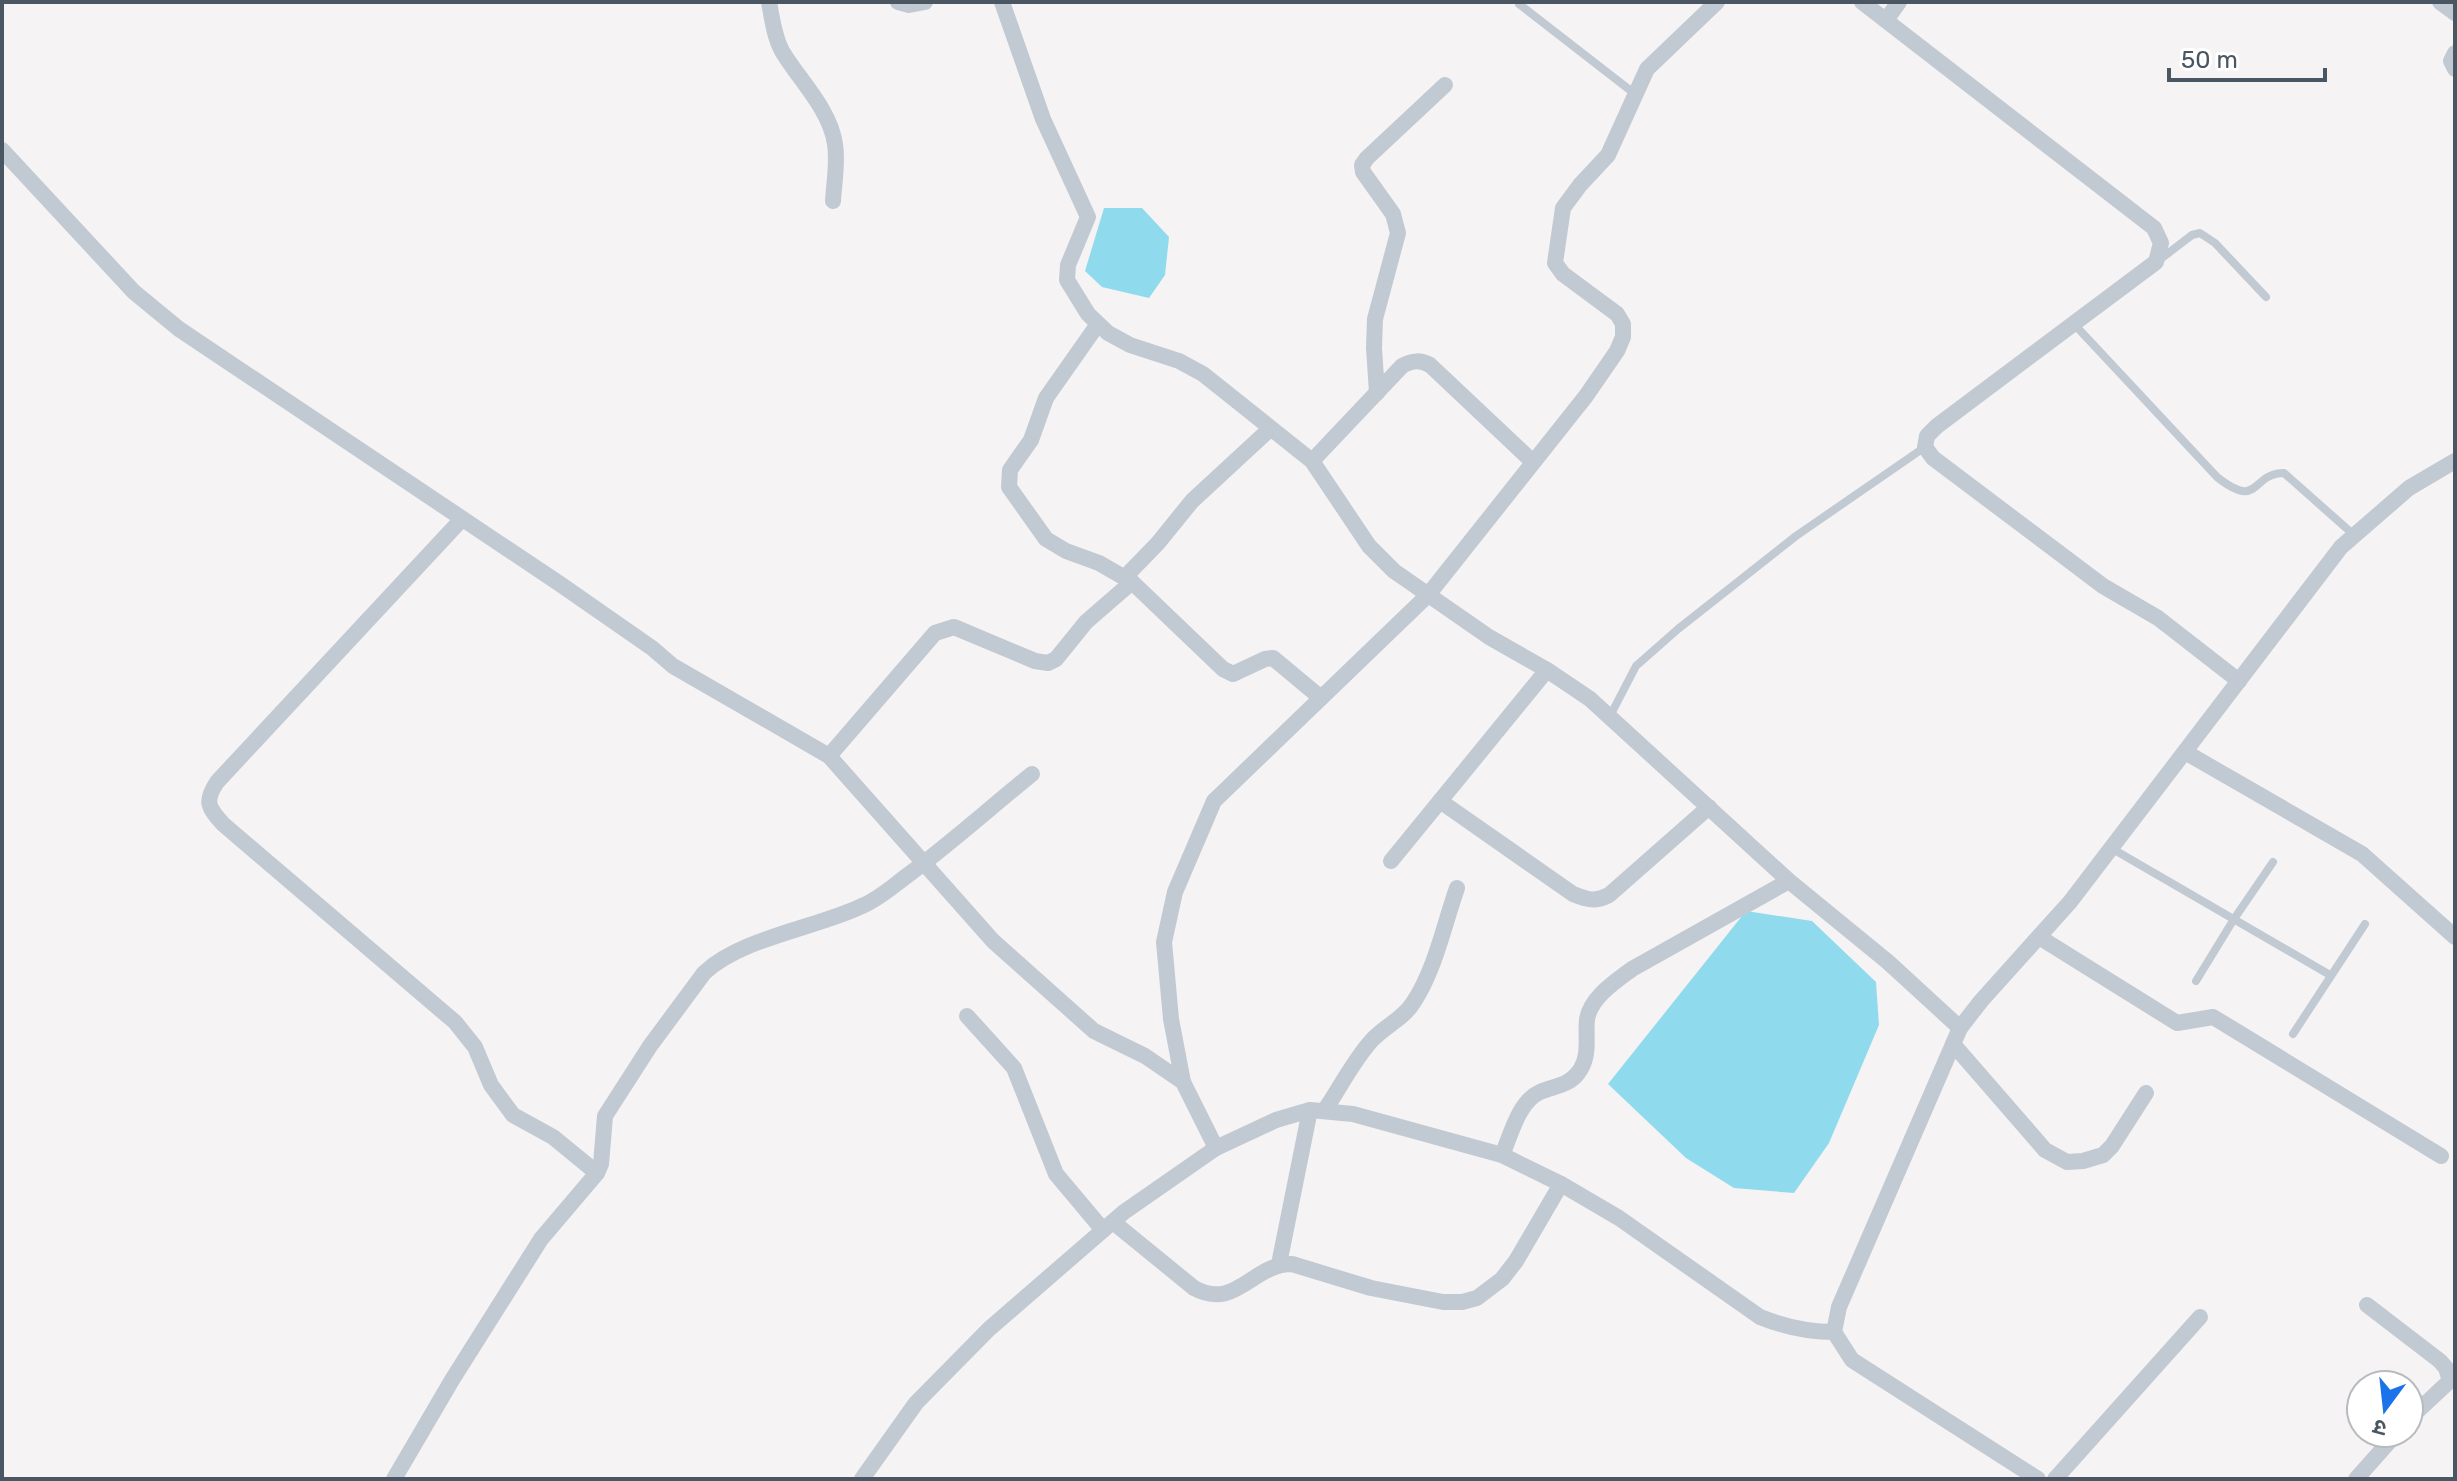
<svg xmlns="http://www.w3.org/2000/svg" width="2457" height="1481" font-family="Rubik,'Noto Sans Devanagari',sans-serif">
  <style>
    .water { fill: #90daee }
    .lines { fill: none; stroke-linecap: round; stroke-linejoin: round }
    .lane { stroke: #c1cad2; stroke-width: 8 }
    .street { stroke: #c1cad2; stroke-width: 16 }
  </style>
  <rect width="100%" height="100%" fill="#f5f3f3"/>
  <g class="water">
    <path d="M1104,208h38l27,29 -4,38 -16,23 -47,-11 -17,-16z"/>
    <path d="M1746,911l66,10 64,61 3,43 -50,118 -35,50 -60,-5 -48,-30 -78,-74z"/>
  </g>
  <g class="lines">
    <g class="lane">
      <path d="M1519,4l116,90"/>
      <path d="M2158,261l34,-26 8,-2 15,10 51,54"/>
      <path d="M2074,324l143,153c43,34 34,-4 67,-4l70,62"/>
      <path d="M1610,716l26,-50 42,-37 118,-93 129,-89"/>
      <path d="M2111,848l219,127"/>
      <path d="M2196,981l38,-62 39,-57"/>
      <path d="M2293,1034l72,-110"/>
    </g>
    <g class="street">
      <path d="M769,2c3,16 5,34 13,49 17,29 48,58 53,93 3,18 -1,39 -2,57"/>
      <path d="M898,2l11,3 16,-3"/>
      <path d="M1002,2l41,117 45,98 -20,48 -1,15 21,34 20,19 22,12 49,16 24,13 109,87 57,85 25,25 95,66 58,33 43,29 199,182 99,81 72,66"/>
      <path d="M1862,2l292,226 7,15 -5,19 -219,164 -10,10 -2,11 8,11 170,128 55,32 81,63"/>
      <path d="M2440,2l15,11"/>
      <path d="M1886,20l13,-18"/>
      <path d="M2455,53l-4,8 4,8"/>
      <path d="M2,150l132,142 45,37 381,255 92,64 21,18 156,90 164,185 101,90 51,25 38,26 33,66"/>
      <path d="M1098,324l-52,74 -15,42 -21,30 -1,17 37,52 20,12 33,12 33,19 91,87 10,5 32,-15 8,-1 48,40"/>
      <path d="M1377,393l-3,-45 1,-29 23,-86 -5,-19 -30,-42 -1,-7 5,-7 78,-73"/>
      <path d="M1312,461l90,-95c11,-6 18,-6 28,-1l103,97"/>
      <path d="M462,519l-245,263c-13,20 -9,25 6,42l232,198 20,25 16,38 22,30 40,22 44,36"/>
      <path d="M1125,577l33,-34 34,-42 78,-72"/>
      <path d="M2185,752l177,102 93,83"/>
      <path d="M829,756l106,-123 19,-6 81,34 13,2 8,-4 30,-37 46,-40"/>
      <path d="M1440,801l133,93c15,6 22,8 36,1l100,-88"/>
      <path d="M1391,861l156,-191"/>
      <path d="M2039,937l138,86 36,-6 228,139"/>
      <path d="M967,1016l47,52 42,106 47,56"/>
      <path d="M1953,1044l92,106 22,12 16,-1 20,-6 9,-9 34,-53"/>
      <path d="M1183,1082l-12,-63 -7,-77 11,-50 39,-91 214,-206 158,-199 31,-45 6,-14v-13l-6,-10 -54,-40 -8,-11 8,-55 17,-23 28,-30 39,-86 70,-67"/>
      <path d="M1324,1111c16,-23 29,-50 48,-71 13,-14 31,-21 41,-37 22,-33 31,-78 44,-115"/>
      <path d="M1502,1155c9,-20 16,-53 38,-63 14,-6 28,-6 38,-19 13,-17 7,-35 9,-54 4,-22 29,-38 45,-50l157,-88"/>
      <path d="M1113,1222l81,66c42,23 58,-24 98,-24l79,24 72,14h19l15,-4 25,-19 14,-18 45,-77"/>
      <path d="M1279,1264l31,-154"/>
      <path d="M2367,1305l73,56 6,7 4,13"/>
      <path d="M2409,1419l46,-43"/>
      <path d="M394,1479l58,-99 89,-141 56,-66 4,-9 4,-48 45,-70 54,-73c37,-35 112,-45 158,-67 17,-7 31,-20 46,-31 43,-32 83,-68 124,-101"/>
      <path d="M862,1479l54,-76 73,-74 135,-117 92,-64 60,-28 34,-10 43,4 149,41 59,29 58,34 141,99c25,10 47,15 74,15"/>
      <path d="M2038,1479l-186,-119 -18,-28 5,-25 121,-279 21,-27 89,-99 271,-355 68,-59 46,-27"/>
      <path d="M2055,1479l145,-162"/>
      <path d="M2356,1479l41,-46"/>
    </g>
  </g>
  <rect width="2457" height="1481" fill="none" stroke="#4a5661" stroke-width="8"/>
  <g transform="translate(2385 1409) rotate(195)"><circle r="38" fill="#ffffff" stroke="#b7bbc0" stroke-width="2"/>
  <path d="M0-6L14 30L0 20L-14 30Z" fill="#1a73e8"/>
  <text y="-12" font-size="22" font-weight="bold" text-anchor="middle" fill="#4a5661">उ</text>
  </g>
  <path d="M2169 68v12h156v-12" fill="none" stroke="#4a5661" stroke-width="4"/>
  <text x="2181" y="68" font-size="24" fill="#4a5661" stroke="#ffffff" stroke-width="6" paint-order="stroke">50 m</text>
</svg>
